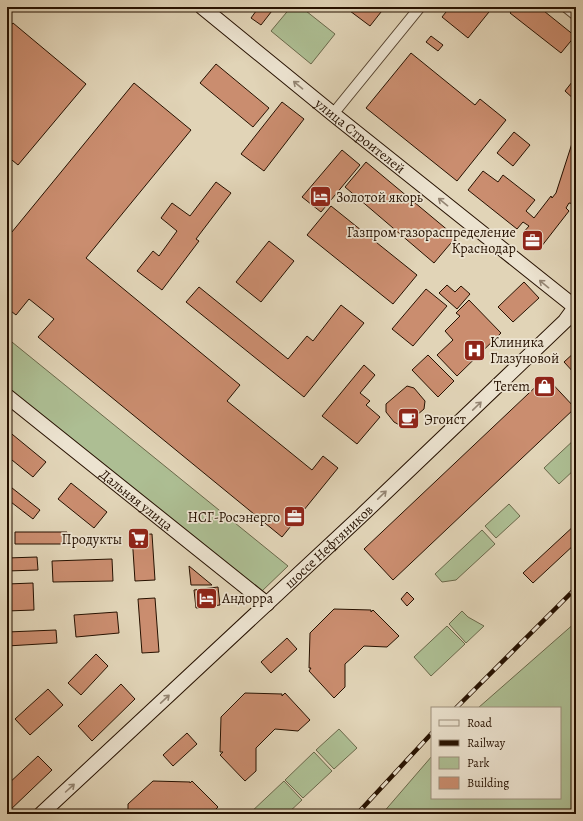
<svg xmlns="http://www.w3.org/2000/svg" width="583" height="821" font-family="Alegreya,serif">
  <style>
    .green { fill: #adbe93; stroke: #6a684a }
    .building { fill: #ca8d6f; stroke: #261100 }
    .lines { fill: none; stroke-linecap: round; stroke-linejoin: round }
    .street-casing { stroke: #55422e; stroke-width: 12 }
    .secondary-casing { stroke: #261100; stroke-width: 16 }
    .street { stroke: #ece3d0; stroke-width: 10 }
    .secondary { stroke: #ece3d0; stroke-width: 14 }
    .rail-casing { stroke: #261100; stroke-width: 4.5 }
    .rail { stroke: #ece3d0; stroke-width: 3; stroke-dasharray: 9; stroke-linecap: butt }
    .oneway { stroke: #938472 }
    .labels { text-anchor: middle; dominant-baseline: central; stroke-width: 3.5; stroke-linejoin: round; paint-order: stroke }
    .street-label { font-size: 14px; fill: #261100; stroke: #ece3d0 }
    .poi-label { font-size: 14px; fill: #261100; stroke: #ece3d0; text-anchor: start }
  </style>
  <rect width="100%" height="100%" fill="#e1d4b7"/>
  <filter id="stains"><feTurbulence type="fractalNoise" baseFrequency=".005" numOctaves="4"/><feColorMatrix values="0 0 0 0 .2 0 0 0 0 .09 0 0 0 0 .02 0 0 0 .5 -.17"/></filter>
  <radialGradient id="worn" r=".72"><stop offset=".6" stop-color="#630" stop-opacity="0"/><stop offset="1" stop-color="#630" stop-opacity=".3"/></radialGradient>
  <g class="green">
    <path d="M291,7h10l34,27 -24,30 -40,-33z"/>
    <path d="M7,338l281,228 -27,26 -254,-204z"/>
    <path d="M576,438v30l-17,16 -15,-16z"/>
    <path d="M509,504l11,12 -24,22 -11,-12z"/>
    <path d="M482,530l13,14 -39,36 -14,2 -7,-8z"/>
    <path d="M462,611l6,6 16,9 -18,17 -17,-19z"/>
    <path d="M576,622v189l-3,3h-191l50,-58v42h128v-90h-82z"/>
    <path d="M447,626l18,18 -34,32 -17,-19z"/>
    <path d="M339,729l18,19 -23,21 -18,-19z"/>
    <path d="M314,752l18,19 -29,27 -18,-18z"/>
    <path d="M284,781l18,19 -15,14h-38z"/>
  </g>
  <g class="building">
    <path d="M259,7h16l-14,18 -10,-7z"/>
    <path d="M353,7h32l-15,19 -20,-15z"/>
    <path d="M450,7h43l-25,31 -26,-21z"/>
    <path d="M515,7h24l36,29 -14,17 -51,-40z"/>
    <path d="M13,23l73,61 -68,81 -11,-9v-126z"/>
    <path d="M431,36l12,9 -5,6 -12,-9z"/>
    <path d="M411,53l64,52 5,-6 26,21 -49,61 -91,-73z"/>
    <path d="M216,64l53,44 -16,19 -53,-44z"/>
    <path d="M576,77v24l-11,-10z"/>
    <path d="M134,83l57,47 -105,128 154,127 -13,16 85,69 11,-14 15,12 -56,69 -244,-200 16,-18 -25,-20 -13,16 -9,-7v-70z"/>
    <path d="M282,102l22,17 -40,52 -23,-17z"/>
    <path d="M576,131v73l-7,-1 -3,5 3,3 -28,36 -18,-14 6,-7 -6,-4 -6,7 -49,-39 15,-19 15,11 5,-7 32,25 -9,11 8,7 17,-22 1,2 4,-5z"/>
    <path d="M514,132l16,13 -17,21 -16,-13z"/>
    <path d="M342,150l18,15 -39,47 -19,-15z"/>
    <path d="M366,162l90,75 -22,26 -89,-76z"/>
    <path d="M216,182l15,11 -35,46 3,2 -37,49 -25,-19 16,-20 6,5 18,-25 -16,-13 11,-15 18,13z"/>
    <path d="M331,206l86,69 -24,29 -86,-69z"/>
    <path d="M269,241l25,20 -33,41 -25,-20z"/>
    <path d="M524,282l15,16 -26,24 -15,-15z"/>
    <path d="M447,285l8,7 6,-6 9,8 -13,15 -18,-16z"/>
    <path d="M199,287l89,72 19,-23 6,5 28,-36 23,18 -60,74 -118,-95z"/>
    <path d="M426,289l21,17 -34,40 -21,-17z"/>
    <path d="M469,300l32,33 -44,43 -20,-21 16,-15 -8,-9 15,-15 -4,-3z"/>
    <path d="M576,351v24l-12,-13z"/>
    <path d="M428,355l26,26 -16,16 -26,-27z"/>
    <path d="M364,365l11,10 -15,18 10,8 -4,4 14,12 -23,27 -35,-28z"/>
    <path d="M546,377l29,31 -182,172 -29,-31z"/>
    <path d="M407,386l7,2 11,13 -1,8 -21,18 -9,-5 -8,-10v-8z"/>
    <path d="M7,430l39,32 -13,15 -26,-21z"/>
    <path d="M71,483l36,29 -13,16 -36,-29z"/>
    <path d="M7,484l33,26 -7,9 -26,-20z"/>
    <path d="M576,524v19l-43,40 -10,-10z"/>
    <path d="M15,532h52l1,12h-53z"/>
    <path d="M152,534l3,46 -20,1 -3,-46z"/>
    <path d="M37,557l1,13 -31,1v-13z"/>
    <path d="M112,559l1,22 -60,1 -1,-21z"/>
    <path d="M189,566l23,19h-21z"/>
    <path d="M33,583l1,27 -27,1v-27z"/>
    <path d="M218,587l2,18 -24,3 -2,-18z"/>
    <path d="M407,592l7,7 -7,7 -6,-7z"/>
    <path d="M155,598l4,54 -17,1 -4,-54z"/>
    <path d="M334,609l37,1v2l2,-2 26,26 -12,11 -23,-1 -9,9 -10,9v23l-11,11 -25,-27 2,-3h-2l1,-35z"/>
    <path d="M117,612l2,21 -43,4 -2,-22z"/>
    <path d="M56,630l1,13 -50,3v-14z"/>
    <path d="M287,638l10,11 -26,24 -10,-11z"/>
    <path d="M96,654l12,12 -27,29 -13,-12z"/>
    <path d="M121,684l14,15 -43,42 -14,-15z"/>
    <path d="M48,689l15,16 -33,30 -15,-16z"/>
    <path d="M245,693l37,1v2l3,-3 25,27 -12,11 -23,-2 -19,19v23l-11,10 -25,-26 3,-3h-3l1,-35z"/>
    <path d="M576,729v8l-4,-4z"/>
    <path d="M187,733l10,11 -24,22 -10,-11z"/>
    <path d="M38,756l14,14 -45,43v-28z"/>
    <path d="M153,781l37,1v1l2,-2 26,26 -7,7h-83v-10z"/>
  </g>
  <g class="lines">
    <defs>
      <g id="street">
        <path d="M566,7l10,8"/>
        <path d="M333,114l87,-107"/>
      </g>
      <g id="secondary">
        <path id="s1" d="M202,7l131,107 242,193"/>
        <path id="s2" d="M7,396l260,208"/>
        <path id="s3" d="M41,814l320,-298 204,-195 11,-15"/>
      </g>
    </defs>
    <use href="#street" class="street-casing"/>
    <use href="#secondary" class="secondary-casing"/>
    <use href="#street" class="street"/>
    <use href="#secondary" class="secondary"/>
    <defs>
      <g id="rail">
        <path d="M456,708l120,-120"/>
        <path d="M357,814l75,-81"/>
      </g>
    </defs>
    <use href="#rail" class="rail-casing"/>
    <use href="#rail" class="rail"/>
  </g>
  <defs><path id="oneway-shaft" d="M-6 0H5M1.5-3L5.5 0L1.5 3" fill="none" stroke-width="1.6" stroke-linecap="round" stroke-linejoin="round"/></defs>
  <g class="oneway">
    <use href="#oneway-shaft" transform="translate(298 85) rotate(-140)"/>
    <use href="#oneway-shaft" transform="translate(443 202) rotate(-141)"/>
    <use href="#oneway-shaft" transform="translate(544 284) rotate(-141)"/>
    <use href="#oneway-shaft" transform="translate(477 406) rotate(-44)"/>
    <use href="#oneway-shaft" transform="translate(382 495) rotate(-44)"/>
    <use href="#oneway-shaft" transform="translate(165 699) rotate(-43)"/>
    <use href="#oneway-shaft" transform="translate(70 788) rotate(-42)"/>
  </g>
  <defs>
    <symbol id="hotel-square" viewBox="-11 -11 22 22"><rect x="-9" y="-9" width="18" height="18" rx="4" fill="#8f2418" stroke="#ece3d0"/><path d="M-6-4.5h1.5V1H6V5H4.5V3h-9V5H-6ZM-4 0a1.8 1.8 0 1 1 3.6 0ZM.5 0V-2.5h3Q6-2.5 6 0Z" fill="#fff"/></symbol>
    <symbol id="office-square" viewBox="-11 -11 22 22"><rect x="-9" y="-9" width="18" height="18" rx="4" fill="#8f2418" stroke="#ece3d0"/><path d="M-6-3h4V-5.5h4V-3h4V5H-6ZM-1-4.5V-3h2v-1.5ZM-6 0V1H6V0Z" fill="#fff"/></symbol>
    <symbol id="hospital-square" viewBox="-11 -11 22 22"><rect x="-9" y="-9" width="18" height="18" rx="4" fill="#8f2418" stroke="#ece3d0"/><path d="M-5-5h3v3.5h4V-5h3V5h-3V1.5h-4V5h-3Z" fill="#fff"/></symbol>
    <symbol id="shop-square" viewBox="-11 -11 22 22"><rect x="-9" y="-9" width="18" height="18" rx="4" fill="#8f2418" stroke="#ece3d0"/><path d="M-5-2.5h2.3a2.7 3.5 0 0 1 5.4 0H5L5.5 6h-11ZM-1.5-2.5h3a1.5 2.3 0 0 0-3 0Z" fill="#fff"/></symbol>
    <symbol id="cafe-square" viewBox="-11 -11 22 22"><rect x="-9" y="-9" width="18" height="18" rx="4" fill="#8f2418" stroke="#ece3d0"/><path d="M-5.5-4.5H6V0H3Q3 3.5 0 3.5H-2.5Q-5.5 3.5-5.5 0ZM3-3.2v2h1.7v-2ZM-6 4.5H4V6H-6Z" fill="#fff"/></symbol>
    <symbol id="supermarket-square" viewBox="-11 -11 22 22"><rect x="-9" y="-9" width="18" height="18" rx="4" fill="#8f2418" stroke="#ece3d0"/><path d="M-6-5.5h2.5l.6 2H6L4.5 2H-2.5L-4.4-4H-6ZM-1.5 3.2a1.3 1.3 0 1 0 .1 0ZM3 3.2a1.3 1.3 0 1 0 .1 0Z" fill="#fff"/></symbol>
  </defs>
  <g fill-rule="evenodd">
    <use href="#hotel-square" x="308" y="184" width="25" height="25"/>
    <use href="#office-square" x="520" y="228" width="25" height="25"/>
    <use href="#hospital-square" x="462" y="338" width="25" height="25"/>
    <use href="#shop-square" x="532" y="374" width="25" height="25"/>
    <use href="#cafe-square" x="396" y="406" width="25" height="25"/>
    <use href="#office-square" x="282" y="504" width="25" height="25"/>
    <use href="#supermarket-square" x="126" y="526" width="25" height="25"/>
    <use href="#hotel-square" x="194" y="586" width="25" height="25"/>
  </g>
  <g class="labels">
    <g class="street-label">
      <text stroke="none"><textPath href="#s1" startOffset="204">улица Строителей</textPath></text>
      <text stroke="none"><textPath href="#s2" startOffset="166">Дальняя улица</textPath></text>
      <text stroke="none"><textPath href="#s3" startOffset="393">шоссе Нефтяников</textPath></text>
    </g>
    <g class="poi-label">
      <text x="336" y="197">Золотой якорь</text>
      <text x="516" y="232" text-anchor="end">Газпром газораспределение<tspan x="516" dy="16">Краснодар</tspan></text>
      <text x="490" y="342">Клиника<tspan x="490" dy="16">Глазуновой</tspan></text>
      <text x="530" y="386" text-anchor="end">Terem</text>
      <text x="424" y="419">Эгоист</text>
      <text x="280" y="517" text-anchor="end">НСГ-Росэнерго</text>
      <text x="122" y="539" text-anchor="end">Продукты</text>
      <text x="222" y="598">Андорра</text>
    </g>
  </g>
  <rect width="583" height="821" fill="none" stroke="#e1d4b7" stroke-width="24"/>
  <rect x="8" y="8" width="567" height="805" fill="none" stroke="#261100" stroke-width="2"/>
  <rect x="12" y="12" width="559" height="797" fill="none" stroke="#261100"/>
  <rect x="431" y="707" width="130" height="92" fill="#ece3d0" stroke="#9d8f7d"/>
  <rect x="439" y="720" width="20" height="6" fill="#ece3d0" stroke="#9d8f7d"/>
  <text x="467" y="727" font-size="12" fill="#261100">Road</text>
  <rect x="439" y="740" width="20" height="6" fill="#261100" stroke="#9d8f7d"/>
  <text x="467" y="747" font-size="12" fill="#261100">Railway</text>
  <rect x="439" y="757" width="20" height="12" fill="#adbe93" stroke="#9d8f7d"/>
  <text x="467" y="767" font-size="12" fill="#261100">Park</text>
  <rect x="439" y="777" width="20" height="12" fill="#ca8d6f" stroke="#9d8f7d"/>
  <text x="467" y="787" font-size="12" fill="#261100">Building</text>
  <rect width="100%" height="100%" filter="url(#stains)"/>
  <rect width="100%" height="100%" fill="url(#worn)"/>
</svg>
